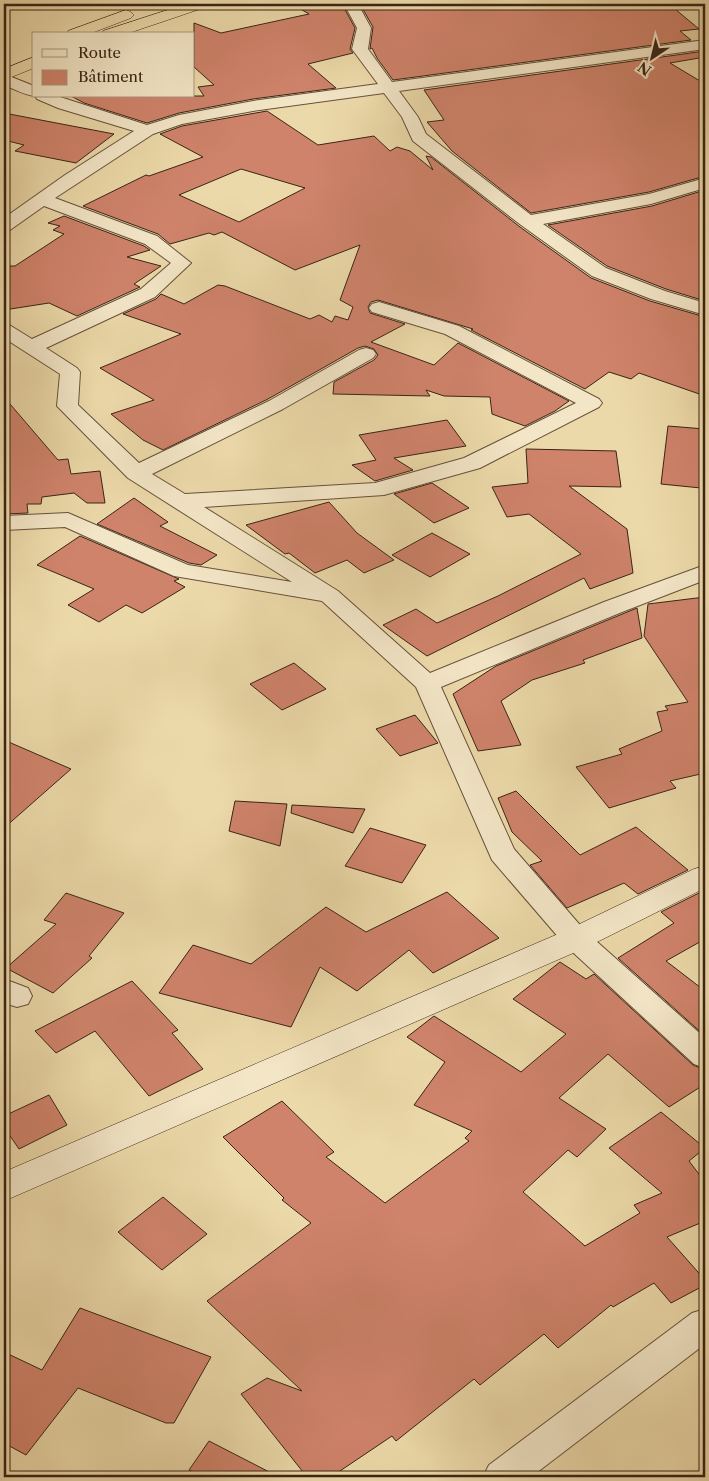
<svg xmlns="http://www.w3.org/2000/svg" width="709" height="1481" font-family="'Libre Caslon Text',serif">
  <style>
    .building { fill: #cf836b; stroke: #392416; fill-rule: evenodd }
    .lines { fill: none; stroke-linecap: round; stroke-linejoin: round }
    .street-casing { stroke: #66513b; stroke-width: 2 }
    .secondary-casing { stroke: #392416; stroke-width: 1 }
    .highway-casing { stroke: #392416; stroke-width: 1 }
    .street { fill: #f3e6c7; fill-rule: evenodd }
    .secondary { fill: #f3e6c7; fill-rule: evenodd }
    .highway { fill: #ecd9a9; fill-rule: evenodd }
  </style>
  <rect width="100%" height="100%" fill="#ecd9a9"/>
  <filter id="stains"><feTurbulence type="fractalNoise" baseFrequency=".004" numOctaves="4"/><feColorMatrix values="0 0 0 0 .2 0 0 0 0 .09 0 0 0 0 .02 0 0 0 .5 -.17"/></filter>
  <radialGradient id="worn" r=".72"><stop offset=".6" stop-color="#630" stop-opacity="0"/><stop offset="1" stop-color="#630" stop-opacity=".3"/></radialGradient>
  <g class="building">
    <path d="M292,4h50l13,24 -5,21 3,4 -45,11 28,24 -83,11 -74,14 -32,10 -63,-20 -13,-7h133l-6,-9 16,-2 -20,-18v-44l27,10 88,-19z"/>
    <path d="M360,4h309l30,25 -19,2 11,9 -298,40 -16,-22 -5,-10 -2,1 3,-22z"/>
    <path d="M705,51v6l-35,6 35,21v92l-56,16 -118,21 -79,-62 -25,-29 17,-2 -20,-30z"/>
    <path d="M267,111l51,34 56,-9 16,15 7,-4 13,4 23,19 -7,-14 5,1 89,70 71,51 59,23 55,16v79l-66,-23 -8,6 -22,-7 -24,17 -114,-59 2,-1 -95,-29 -7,2 -3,5 2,6 35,11 -34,18 63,23 24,-22 111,58 -14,10 -30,15 -33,-12 -2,-17 -46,-1 -18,-6 4,6 -97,-2 1,-12 40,-22 4,-5 -4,-6 -9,-3 -7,2 -90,51 -105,51 -20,-10 -32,-26 43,-14 -54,-32 81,-34 -58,-20 33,-15 5,-5 23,10 34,-19 7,1 85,33 9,-4 13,7 3,-6 13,4 5,-13 -13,-7 20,-55 -65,25 -73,-38 -8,3 -5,-2 -39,11 -12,-10 -75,-28 63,-31 3,1 54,-19 -43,-23 22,-8zM241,169l64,19 -66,34 -60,-27z"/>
    <path d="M4,113l110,21 -38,29 -61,-12 9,-6 -20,-5z"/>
    <path d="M705,190v111l-39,-12 -59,-23 -59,-41 104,-19z"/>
    <path d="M64,216l80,30 6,4 -23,7 34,9 -27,18 6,3 -63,29 -28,-13 -45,7v-13l6,-31h5l49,-32 -11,-4 7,-4 -12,-3z"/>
    <path d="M4,397l54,63 10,-1 3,15 29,-3 5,32h-18l-13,-10 -32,4 -1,7h-14l1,9 -24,1z"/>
    <path d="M447,420l19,26 -72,12 19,12 -38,11 -23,-16 24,-5 -17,-25z"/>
    <path d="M668,426l37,3 -4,59 -40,-4z"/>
    <path d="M526,449l90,2 5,36 -52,-1 58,43 6,44 -43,16 -6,-11 -157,78 -44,-31 33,-16 21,14 61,-27 83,-42 -52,-40 -22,3 -15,-30 36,-4z"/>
    <path d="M432,483l37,25 -35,15 -40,-29z"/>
    <path d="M134,498l34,24 -8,4 57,29 -16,10 -12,-2 -92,-39z"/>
    <path d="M329,502l28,31 37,27 -30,13 -17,-13 -32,13 -26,-20 -4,1 -39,-29z"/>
    <path d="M432,533l38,21 -40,23 -38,-22z"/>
    <path d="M80,536l99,43 -5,2 11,6 -43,26 -16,-8 -27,17 -31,-17 26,-16 -57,-24z"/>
    <path d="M705,597v176l-35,8 6,7 -67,20 -33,-41 46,-13 -3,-5 43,-18 -5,-19 11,-2 -3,-4 23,-4 -44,-66 4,-32z"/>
    <path d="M637,608l5,30 -59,22 2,3 -53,17 -31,21 20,44 -43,6 -25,-57 43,-28z"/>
    <path d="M294,663l32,26 -44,21 -32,-26z"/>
    <path d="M415,715l23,28 -38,13 -24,-27z"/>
    <path d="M4,740l67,29 -67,59z"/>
    <path d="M516,791l64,64 56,-28 52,43 -50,24 -14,-11 -57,25 -37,-43 12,-4 -30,-29 -14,-34z"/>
    <path d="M235,801l52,3 -7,42 -51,-15z"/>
    <path d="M292,805l73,4 -12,24 -62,-20z"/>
    <path d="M370,828l56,17 -24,38 -57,-17z"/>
    <path d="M705,890v49l-39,22 39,30v45l-87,-78 56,-35 -13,-11z"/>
    <path d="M447,892l52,46 -66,35 -24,-23 -52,41 -37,-24 -29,60 -132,-34 34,-48 58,19 75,-57 40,25z"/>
    <path d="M66,893l58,20 -35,43 3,2 -39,35 -47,-25 50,-44 -12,-4z"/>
    <path d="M560,962l26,17 8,-5 99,91 12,5v14l-36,23 -61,-53 -49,44 47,31 -29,28 -9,-7 -45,42 62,54 55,-33 -6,-8 28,-12 -53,-45 52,-36 44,36 -16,13 16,21v39l-38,16 38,43v5l-34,18 -17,-20 -41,24 -2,-2 -53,43 -14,-14 -64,51 -6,-6 -78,62 -4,-5 -61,41h-24l-66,-83 26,-16 35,13 -95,-90 104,-78 -29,-23 2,-2 -61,-61 59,-36 52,51 -8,5 59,46 84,-62 -4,-3 7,-7 -58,-26 31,-43 -38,-25 27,-21 87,56 45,-38 -53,-35z"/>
    <path d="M132,981l46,49 -6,3 31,36 -54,27 -54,-65 -39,22 -21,-22z"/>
    <path d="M49,1095l18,30 -48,24 -15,-22v-11z"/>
    <path d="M163,1197l44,37 -45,36 -44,-38z"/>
    <path d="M80,1308l131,49 -37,66h-8l-88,-35 -52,67 -22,-12v-91l38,18z"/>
    <path d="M209,1441l70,36h-75l-15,-7z"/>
  </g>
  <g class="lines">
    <defs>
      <g id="street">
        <path d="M344,4h14l13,24 -3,21 24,33 313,-42v9l-306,42 19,26 8,17 105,81 118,-21 56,-16v10l-54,16 -108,20 63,44 59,23 40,12v12l-54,-16 -59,-23 -71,-51 -108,-84 -11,-24 -18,-24 -131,18 -71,13 -29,10 -98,64 102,38 34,27 -36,34 -109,51 31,20 3,4 -2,33 61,58 130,-62 90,-51 7,-2 7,2 3,4 -3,4 -90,51 -131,65 33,20 190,-11 89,-25 112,-55 -131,-69 -73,-22 -3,-4 3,-4 7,-2 80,24 140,73 3,4 -3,4 -119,61 -96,27 -180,12 134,84 92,82 174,-71 101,-37v15l-83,32 -181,75 73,162 72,83 119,106v30l-11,-4 -128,-118 -74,-86 -76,-173 -94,-86 -148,-25 -109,-49 -61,3v-14l64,-3 120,52 104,17 -164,-104 -71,-72 3,-32 -56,-36v-14l7,2 21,13 109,-50 30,-26 -26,-19 -101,-38 -34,24 -6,1v-13l61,-43 69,-44 -76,-23 -21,-9 -2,-3c-10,-1 -21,-7 -31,-11v-11l30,12v10h23l90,29 32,-10 74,-14 125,-17 -26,-35 5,-21z"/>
        <path d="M4,979l24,9 4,8 -4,8 -11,3 -13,-4z"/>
        <path d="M705,1309v35l-174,133h-48l6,-12 203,-152z"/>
      </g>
      <path id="secondary" d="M705,866v22l-118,59 -583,254v-29l561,-241 129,-62z"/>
      <g id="highway">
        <path d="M186,4h23l-3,3 -80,27h-25l2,-3z"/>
        <path d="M126,10l5,2 3,3 -3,3 -42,16h-23l2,-3z"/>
        <path d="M34,57v11l-30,12v-11z"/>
      </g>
    </defs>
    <use href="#street" class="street-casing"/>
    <use href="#secondary" class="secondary-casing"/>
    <use href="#highway" class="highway-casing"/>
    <use href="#street" class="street"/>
    <use href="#secondary" class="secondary"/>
    <use href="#highway" class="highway"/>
  </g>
  <rect width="709" height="1481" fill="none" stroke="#ecd9a9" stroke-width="20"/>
  <rect x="5" y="5" width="699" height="1471" fill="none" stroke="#392416" stroke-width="2.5"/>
  <rect x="10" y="10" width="689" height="1461" fill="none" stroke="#392416"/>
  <rect x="32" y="32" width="162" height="65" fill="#f3e6c7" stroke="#a99880"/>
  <rect x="42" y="49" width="25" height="8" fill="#f3e6c7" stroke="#a99880"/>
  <text x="78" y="58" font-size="15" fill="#392416">Route</text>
  <rect x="42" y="70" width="25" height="15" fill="#cf836b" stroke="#a99880"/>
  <text x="78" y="82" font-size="15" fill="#392416">Bâtiment</text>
  <g transform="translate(652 58) rotate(215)" stroke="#f3e6c7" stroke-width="4" paint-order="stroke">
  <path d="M0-4L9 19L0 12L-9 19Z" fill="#392416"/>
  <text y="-8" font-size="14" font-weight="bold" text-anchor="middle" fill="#392416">N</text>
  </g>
  <rect width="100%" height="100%" filter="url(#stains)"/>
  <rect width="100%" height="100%" fill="url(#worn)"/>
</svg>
